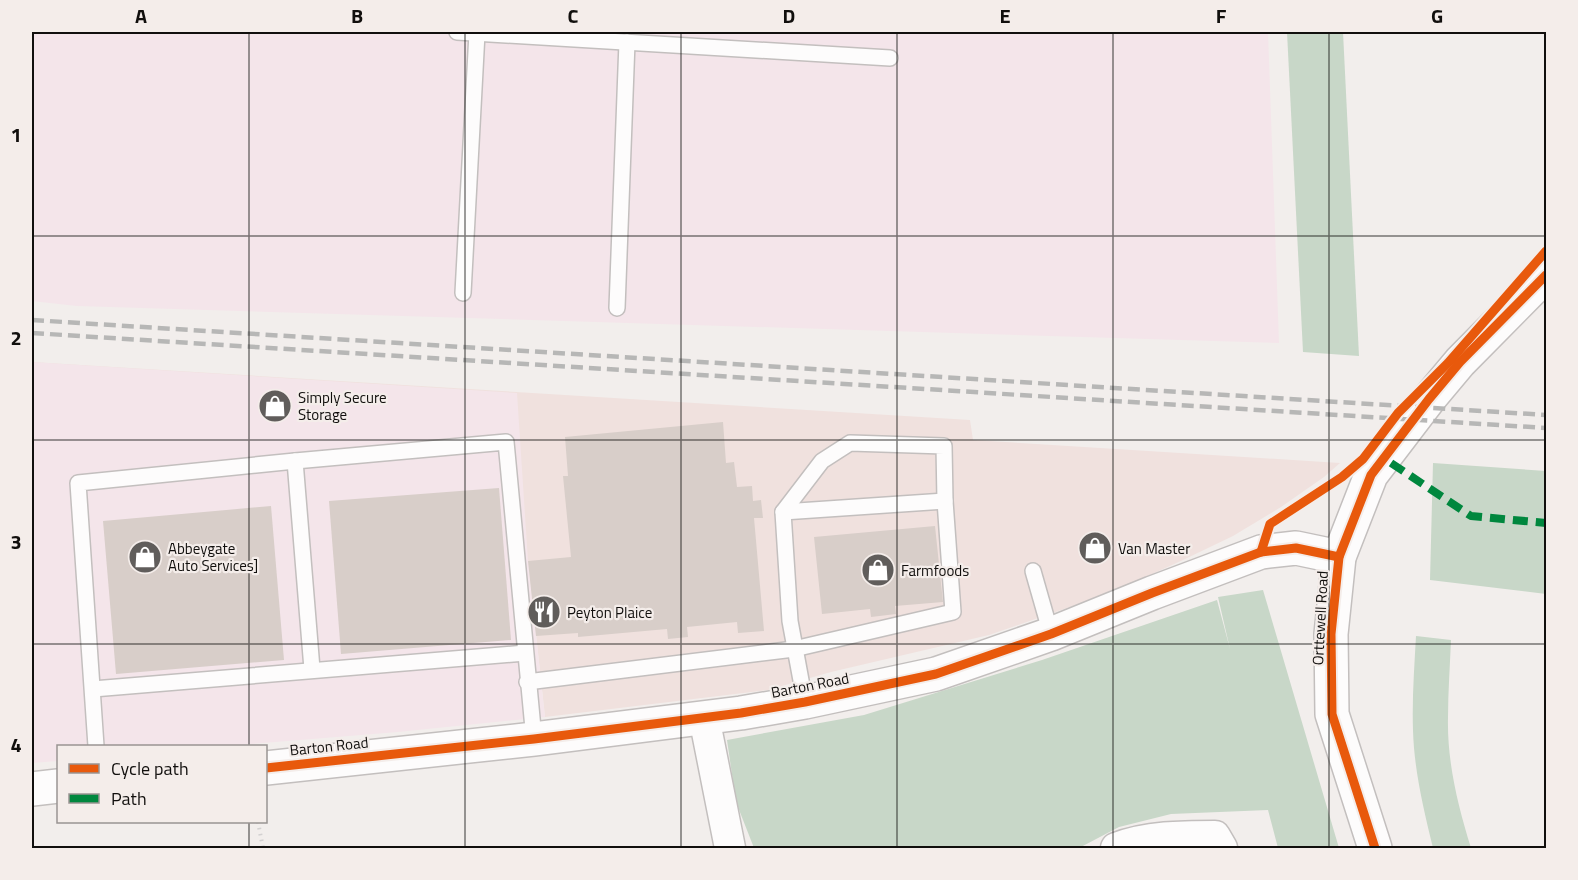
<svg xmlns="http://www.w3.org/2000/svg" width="1578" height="880" font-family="'Titillium Web',sans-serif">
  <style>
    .commercial { fill: #f0e1de }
    .industrial { fill: #f4e5ea }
    .green { fill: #c8d7c8 }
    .building { fill: #d8cec9 }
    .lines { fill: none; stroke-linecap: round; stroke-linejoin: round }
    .service-casing { stroke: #c3bfbe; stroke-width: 18 }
    .minor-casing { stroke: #c3bfbe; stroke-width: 33 }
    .tertiary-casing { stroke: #c3bfbe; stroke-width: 36 }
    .path { stroke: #d3d1d1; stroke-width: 4; stroke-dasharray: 1.5 4.5; stroke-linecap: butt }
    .service { stroke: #fdfcfc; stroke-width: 15 }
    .minor { stroke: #fdfcfc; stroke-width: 30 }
    .tertiary { stroke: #fdfcfc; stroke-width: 33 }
    .rail { stroke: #b7b7b6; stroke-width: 4.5; stroke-dasharray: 12 6; stroke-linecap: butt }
    .quiet { stroke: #00873e; stroke-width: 8; stroke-dasharray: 15 8; stroke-linecap: butt }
    .cycleway-casing { stroke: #f4edea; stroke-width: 13 }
    .cycleway { stroke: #e8590c; stroke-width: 9 }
    .grid { fill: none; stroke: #110f0d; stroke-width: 1.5; stroke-opacity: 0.55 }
    .labels { text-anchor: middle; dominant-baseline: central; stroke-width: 4.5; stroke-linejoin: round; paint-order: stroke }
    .poi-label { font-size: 15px; fill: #110f0d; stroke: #f4edea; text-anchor: start }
    .street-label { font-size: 15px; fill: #110f0d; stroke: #f4edea }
    .neatline { fill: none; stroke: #110f0d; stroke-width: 2 }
    .grid-label { font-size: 20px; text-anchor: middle; font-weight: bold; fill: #110f0d }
  </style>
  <rect width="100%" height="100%" fill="#f2eeec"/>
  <path class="commercial" d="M32,362l938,58 3,20 367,23 -16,14 -43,30 -48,29 -50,24 -73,33 -121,42 -158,37 -63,18 -223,27 -17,-156 -496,-142z"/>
  <g class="industrial">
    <path d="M32,32h1236l11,311 -1202,-37 -45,-5z"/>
    <path d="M32,362l485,31 11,168 17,156 -147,15 -171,14h-169v15l-26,2z"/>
  </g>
  <g class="green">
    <path d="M1287,32h56l16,324 -56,-4z"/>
    <path d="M1433,463l113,8v123l-116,-14z"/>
    <path d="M1263,590l76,258h-61l-10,-38 -97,4 -52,13 -40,21h-325l-18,-46 -9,-62 137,-25 178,-55 175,-60 13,49 -12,-52z"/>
    <path d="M1416,636l35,4c-1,25 -3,52 -3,78 -1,44 10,88 23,130h-38c-8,-33 -16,-66 -19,-100 -3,-37 0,-75 2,-112z"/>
  </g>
  <g class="building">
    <path d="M723,422l3,41 8,-1 3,25 15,-1 1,15 8,-1 2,18h-9l10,113 -26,2 -1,-11 -50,5 1,10 -20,2 -1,-10 -89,8v-4l-42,3 -8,-75 43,-4 -8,-81h5l-3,-39z"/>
    <path d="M499,488l12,152 -170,14 -12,-153z"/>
    <path d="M271,506l13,154 -168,14 -13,-153z"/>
    <path d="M935,526l8,76 -48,4 1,8 -25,3 -1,-8 -48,5 -8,-77z"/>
  </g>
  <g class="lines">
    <defs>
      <g id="service">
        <path d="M457,32l433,26"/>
        <path d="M463,293l14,-260"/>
        <path d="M617,308l10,-266"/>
        <path d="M295,461l17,208"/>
        <path d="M1033,571l18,63"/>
        <path d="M527,682l267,-33 159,-37 -8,-111 -1,-55 -94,-3 -28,18 -39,51"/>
        <path d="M93,689l432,-36"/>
        <path d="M805,702l-15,-81 -7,-109 162,-11"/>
        <path d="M96,746l-18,-263 217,-22 211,-19 28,297"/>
      </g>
      <g id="minor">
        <path d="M704,717l26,131"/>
        <path d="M1116,848c31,-12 66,-12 99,-12l7,12"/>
      </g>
      <g id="tertiary">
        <path d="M266,768l268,-29 207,-26 64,-11 131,-28 115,-40 101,-41 109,-41 35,-4 43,9"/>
        <path d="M32,789l26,-3"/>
        <path d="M1375,848l-43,-134 -1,-80 8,-77 32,-82 58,-76 31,-37 86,-87"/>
      </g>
    </defs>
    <use href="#service" class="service-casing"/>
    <use href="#minor" class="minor-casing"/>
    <use href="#tertiary" class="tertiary-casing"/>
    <path class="path" d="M258,822l5,26"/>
    <use href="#service" class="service"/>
    <use href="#minor" class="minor"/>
    <use href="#tertiary" class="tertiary"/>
    <g class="rail">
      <path d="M32,320l1514,95"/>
      <path d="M32,333l1514,95"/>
    </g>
    <path class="quiet" d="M1391,463l80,53 75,7"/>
    <defs>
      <g id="cycleway">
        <path d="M1261,552l9,-28 72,-47 21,-18 35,-46 50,-50 98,-112"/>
        <path d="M266,768l268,-29 207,-26 64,-11 131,-28 115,-40 101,-41 109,-41 35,-4 43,9"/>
        <path d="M1375,848l-43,-134 -1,-80 8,-77 32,-82 58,-76 31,-37 86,-87"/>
      </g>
    </defs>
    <use href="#cycleway" class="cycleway-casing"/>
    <use href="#cycleway" class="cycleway"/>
  </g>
  <path class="grid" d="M249,32v714M465,32v816M681,32v816M897,32v816M1113,32v816M1329,32v816M32,236h1514M32,440h1514M32,644h1514M249,822v26"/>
  <defs>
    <symbol id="shop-disc" viewBox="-11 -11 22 22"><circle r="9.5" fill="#605d5b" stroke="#f4edea"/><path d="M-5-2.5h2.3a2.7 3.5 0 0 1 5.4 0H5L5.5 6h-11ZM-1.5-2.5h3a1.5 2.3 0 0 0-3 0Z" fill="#fff"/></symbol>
    <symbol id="restaurant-disc" viewBox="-11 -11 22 22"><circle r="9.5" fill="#605d5b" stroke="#f4edea"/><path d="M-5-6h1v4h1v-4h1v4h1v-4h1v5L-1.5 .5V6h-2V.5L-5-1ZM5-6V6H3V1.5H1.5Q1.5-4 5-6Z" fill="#fff"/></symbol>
  </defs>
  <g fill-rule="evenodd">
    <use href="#shop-disc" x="256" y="387" width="38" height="38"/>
    <use href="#shop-disc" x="1076" y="529" width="38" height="38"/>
    <use href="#shop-disc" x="126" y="538" width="38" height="38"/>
    <use href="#shop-disc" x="859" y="551" width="38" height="38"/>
    <use href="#restaurant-disc" x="525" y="593" width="38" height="38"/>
  </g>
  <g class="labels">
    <g class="poi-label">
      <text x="298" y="397">Simply Secure<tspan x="298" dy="17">Storage</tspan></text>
      <text x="168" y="548">Abbeygate<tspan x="168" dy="17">Auto Services]</tspan></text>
      <text x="1118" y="548">Van Master</text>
      <text x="901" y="570">Farmfoods</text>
      <text x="567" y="612">Peyton Plaice</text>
    </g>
    <g class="street-label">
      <text transform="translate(1320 618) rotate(-87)">Orttewell Road</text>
      <text transform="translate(810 685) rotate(-11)">Barton Road</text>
      <text transform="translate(329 746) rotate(-6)">Barton Road</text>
    </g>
  </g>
  <rect width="1578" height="880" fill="none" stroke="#f4edea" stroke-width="66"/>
  <rect x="57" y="745" width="210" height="78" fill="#f4edea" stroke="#999492" stroke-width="1.5"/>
  <rect x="69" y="764" width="30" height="9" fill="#e8590c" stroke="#999492" stroke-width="1.5"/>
  <text x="111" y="775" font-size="18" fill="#110f0d">Cycle path</text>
  <rect x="69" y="794" width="30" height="9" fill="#00873e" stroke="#999492" stroke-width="1.5"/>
  <text x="111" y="805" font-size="18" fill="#110f0d">Path</text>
  <rect x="33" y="33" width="1512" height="814" class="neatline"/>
  <g class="grid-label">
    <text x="141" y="23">A</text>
    <text x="357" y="23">B</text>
    <text x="573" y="23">C</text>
    <text x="789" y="23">D</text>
    <text x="1005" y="23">E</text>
    <text x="1221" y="23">F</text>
    <text x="1437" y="23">G</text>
    <text x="16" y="142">1</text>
    <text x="16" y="345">2</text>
    <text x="16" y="549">3</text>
    <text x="16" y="752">4</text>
  </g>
</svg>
